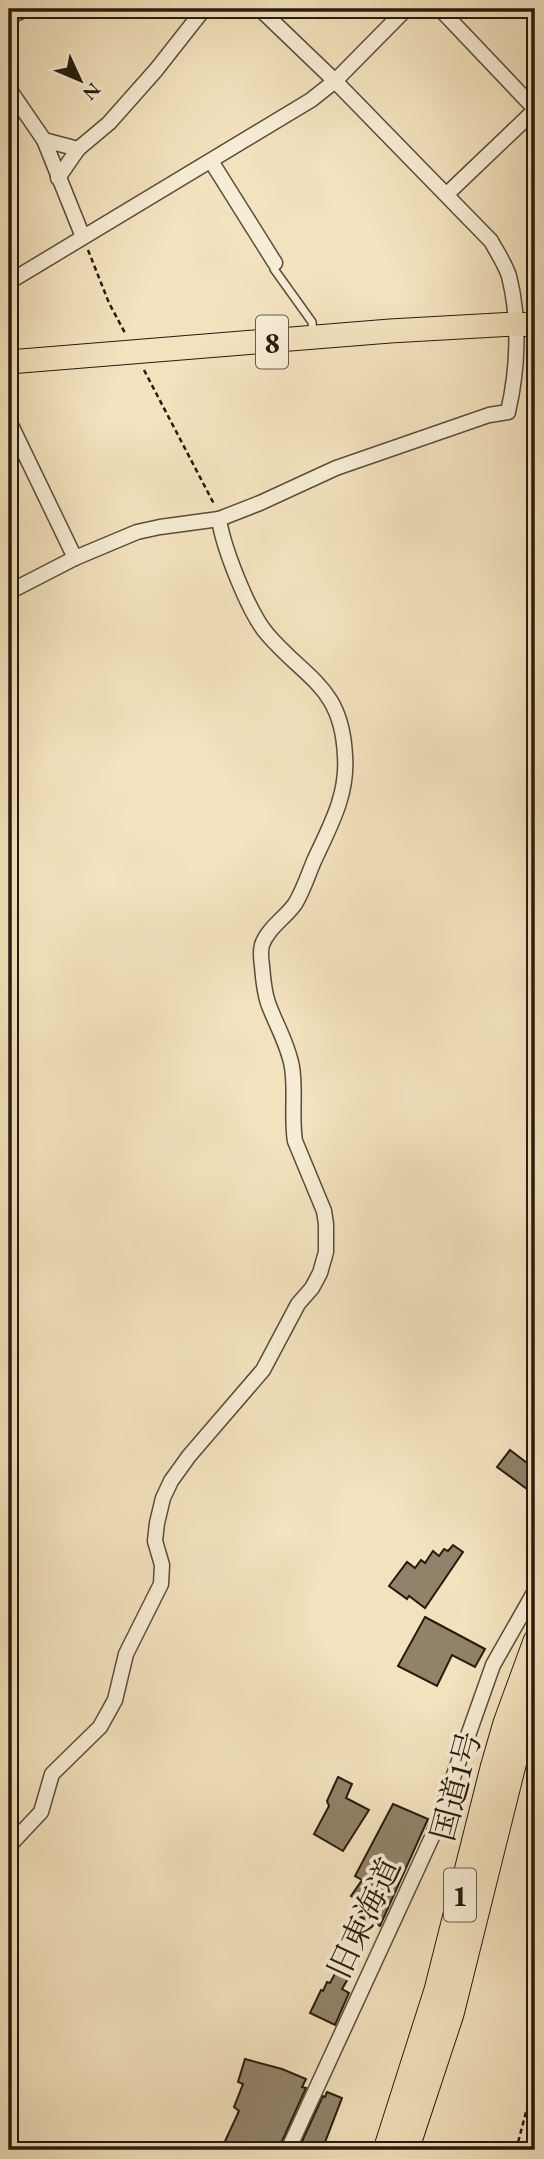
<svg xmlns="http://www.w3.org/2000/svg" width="544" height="2159" font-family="'EB Garamond','Noto Serif JP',serif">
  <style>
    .building { fill: #918269; stroke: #271b0d; stroke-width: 2 }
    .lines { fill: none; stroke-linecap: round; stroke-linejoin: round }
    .service-casing { stroke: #5a4d39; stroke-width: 10 }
    .minor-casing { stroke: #5a4d39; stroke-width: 17 }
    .primary-casing { stroke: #271b0d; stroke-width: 25 }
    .trunk-casing { stroke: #271b0d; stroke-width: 25 }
    .path { stroke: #271b0d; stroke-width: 2.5; stroke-dasharray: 5 3.5; stroke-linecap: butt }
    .service { stroke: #f7ecd5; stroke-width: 7 }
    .minor { stroke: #f7ecd5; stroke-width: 14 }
    .primary { stroke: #f3e2be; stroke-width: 23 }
    .trunk { stroke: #f3e2be; stroke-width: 23 }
    .labels { text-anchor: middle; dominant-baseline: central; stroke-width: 7; stroke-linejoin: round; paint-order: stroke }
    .shield { fill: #f7ecd5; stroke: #655a49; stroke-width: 2 }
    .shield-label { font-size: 30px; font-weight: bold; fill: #271b0d }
    .street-label { font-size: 32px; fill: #271b0d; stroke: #f7ecd5 }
  </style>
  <rect width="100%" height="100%" fill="#f3e2be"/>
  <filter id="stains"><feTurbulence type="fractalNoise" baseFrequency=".00286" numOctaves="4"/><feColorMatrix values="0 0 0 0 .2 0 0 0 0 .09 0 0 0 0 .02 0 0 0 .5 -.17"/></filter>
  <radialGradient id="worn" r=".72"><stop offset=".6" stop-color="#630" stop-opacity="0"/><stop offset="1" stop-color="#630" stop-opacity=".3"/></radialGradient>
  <g class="building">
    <path d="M510,1450l25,19v26l-38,-28z"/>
    <path d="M453,1545l10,7 -38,56 -16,-12 -2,3 -18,-13 18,-24 8,6 6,-8 4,3 8,-12 6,5 5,-7 4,2z"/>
    <path d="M425,1617l60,32 -10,18 -23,-12 -15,31 -39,-20z"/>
    <path d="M338,1777l14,7 -6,14 23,12 -26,41 -29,-17 15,-28 -2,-5z"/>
    <path d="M393,1804l35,15 -48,107 -22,-10 6,-12 -13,-8 11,-16 -7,-4z"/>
    <path d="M337,1970l12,7 -7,12 7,4 -14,32 -25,-12 11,-23 2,1 4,-9 3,1z"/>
    <path d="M245,2059l37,10 24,10 -4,8 4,1 -28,62h-57l18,-39 -5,-4 9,-23 -5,-2z"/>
    <path d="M327,2092l15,6 -20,52h-24l25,-54 2,1z"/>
  </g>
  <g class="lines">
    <defs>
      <path id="service" d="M275,263l-1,6 38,53 1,12"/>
      <g id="minor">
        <path d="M440,9l95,100"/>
        <path d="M9,17l17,-8"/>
        <path d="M9,89l35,51 39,97"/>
        <path d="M44,140l34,9"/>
        <path d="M211,161l64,102"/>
        <path d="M58,178l20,-29 31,-26 47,-53 48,-61"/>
        <path d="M447,194l88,-84"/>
        <path d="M9,282l302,-182 24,-19 71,-72"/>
        <path d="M9,421l66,137"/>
        <path d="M9,592l66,-34 62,-26 23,-5 59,-8 41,-16 76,-35 153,-53 19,-3c10,-43 12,-92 1,-136 -4,-12 -12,-24 -18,-35l-156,-160 -75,-72"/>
        <path d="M9,1846l32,-34 11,-38 48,-47 15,-27 11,-46 35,-70 1,-19 -7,-24 2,-18 6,-25 8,-17 18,-25 74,-86 35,-66 14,-16 8,-15 6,-21v-28l-2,-13 -29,-70c-4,-24 1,-50 -3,-74 -4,-23 -16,-42 -24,-64 -4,-12 -5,-24 -6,-37 -1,-7 -2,-14 0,-21 5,-16 23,-27 33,-41 8,-13 13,-29 19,-43 16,-35 34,-66 31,-105 -3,-69 -38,-76 -77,-121 -19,-21 -45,-88 -49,-116"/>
        <path d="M288,2150l144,-313 61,-172 42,-74"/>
      </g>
      <path id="primary" d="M9,362l381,-31 126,-7 19,1"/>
      <g id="trunk">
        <path d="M385,2150l51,-160 56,-222 13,-45 30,-82"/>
        <path d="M407,2150l45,-136 66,-265 17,-45"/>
      </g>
    </defs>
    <use href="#service" class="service-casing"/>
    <use href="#minor" class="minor-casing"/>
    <use href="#primary" class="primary-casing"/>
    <use href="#trunk" class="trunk-casing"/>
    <g class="path">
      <path d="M88,250l21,53 16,30"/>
      <path d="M144,370l70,134"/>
      <path d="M516,2150l19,-72"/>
    </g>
    <use href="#service" class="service"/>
    <use href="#minor" class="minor"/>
    <use href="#primary" class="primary"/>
    <use href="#trunk" class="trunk"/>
  </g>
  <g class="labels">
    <g class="shield">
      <rect x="256" y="315.5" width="32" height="53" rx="5"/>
      <rect x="444" y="1868.5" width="32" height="53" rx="5"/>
    </g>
    <g class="shield-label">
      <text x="272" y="342">8</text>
      <text x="460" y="1895">1</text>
    </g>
    <g class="street-label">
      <text transform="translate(456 1786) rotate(-75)">国道1号</text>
      <text transform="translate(364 1918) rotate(-65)">旧東海道</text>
    </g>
  </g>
  <rect width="544" height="2159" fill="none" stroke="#f3e2be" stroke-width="35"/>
  <rect x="10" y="10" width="523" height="2138" fill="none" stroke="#271b0d" stroke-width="3.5"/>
  <rect x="18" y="18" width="509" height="2124" fill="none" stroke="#271b0d" stroke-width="2"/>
  <g transform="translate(80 80) rotate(134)" stroke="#f7ecd5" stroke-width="5" paint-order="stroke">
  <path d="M0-5L12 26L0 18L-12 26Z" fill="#271b0d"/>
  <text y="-10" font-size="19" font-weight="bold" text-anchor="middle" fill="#271b0d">N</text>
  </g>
  <rect width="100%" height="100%" filter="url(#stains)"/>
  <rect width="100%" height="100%" fill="url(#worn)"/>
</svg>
